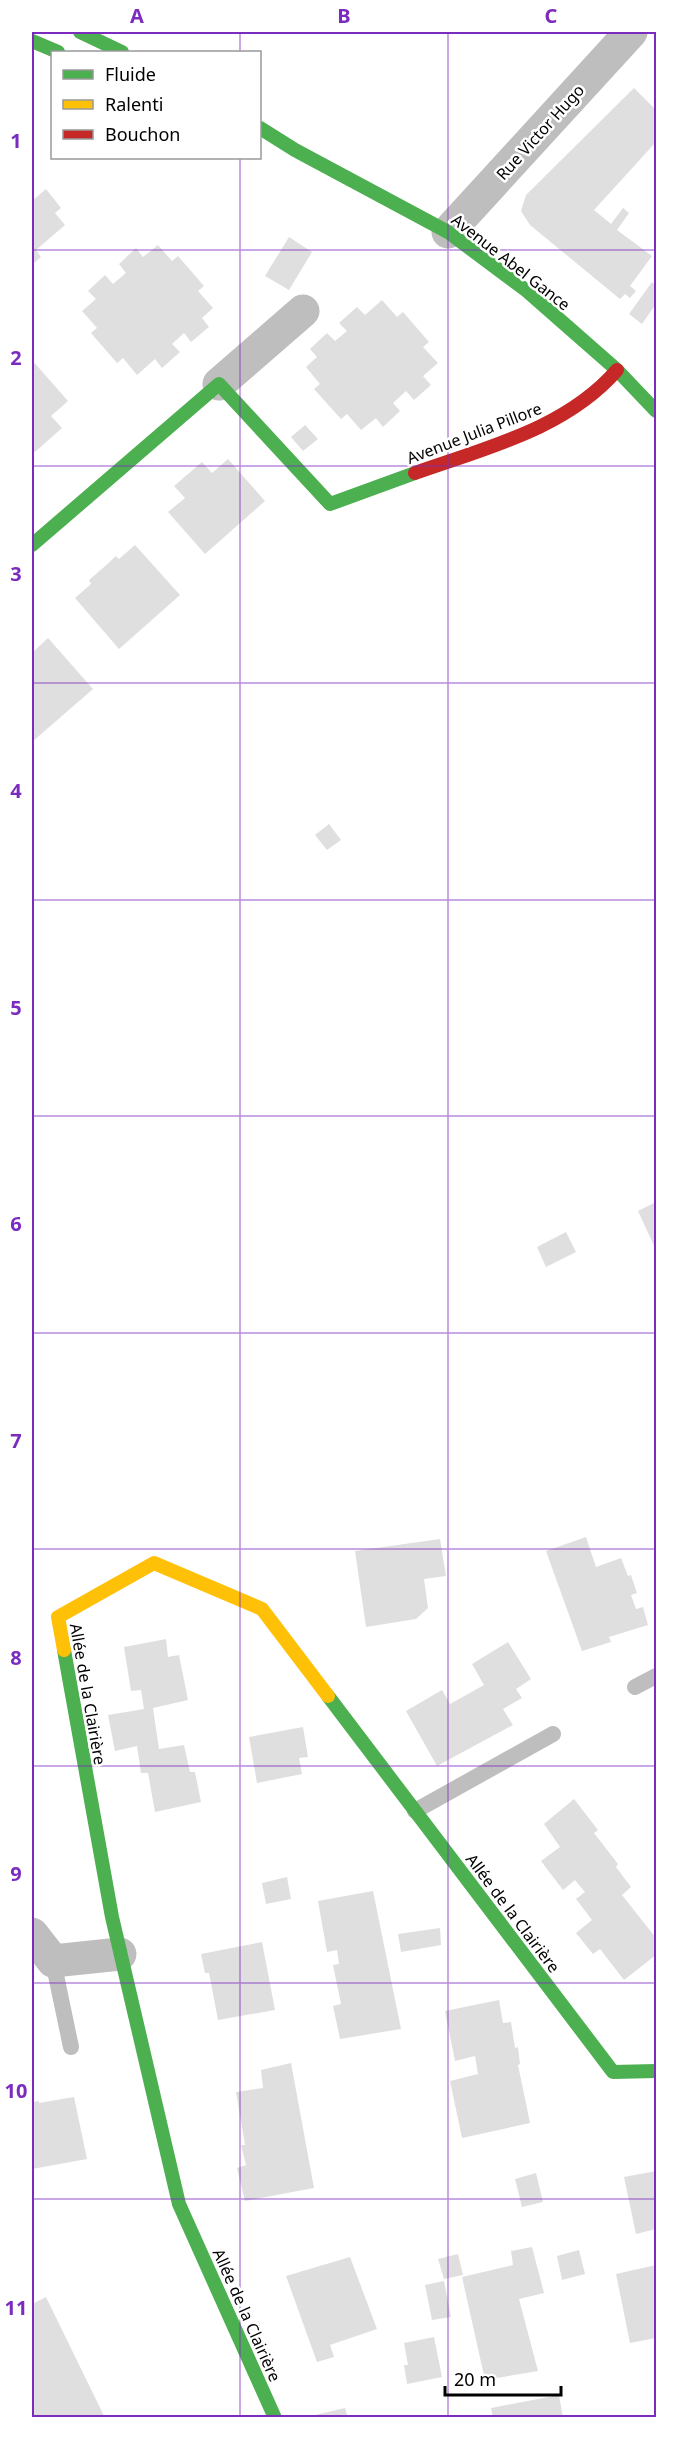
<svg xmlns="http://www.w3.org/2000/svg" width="688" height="2449" font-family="'Noto Sans',sans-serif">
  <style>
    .building { fill: #dfdfdf }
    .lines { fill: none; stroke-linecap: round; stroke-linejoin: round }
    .lane { stroke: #bebebe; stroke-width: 16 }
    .street { stroke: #bebebe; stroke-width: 33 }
    .fast { stroke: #4caf50; stroke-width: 14 }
    .slow { stroke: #ffc107; stroke-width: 14 }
    .jam { stroke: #c62828; stroke-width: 14 }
    .grid { fill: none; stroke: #7b2cbf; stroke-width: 1.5; stroke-opacity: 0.55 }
    .labels { text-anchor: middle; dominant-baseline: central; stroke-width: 5; stroke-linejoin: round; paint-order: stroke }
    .street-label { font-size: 16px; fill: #000; stroke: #fff }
    .neatline { fill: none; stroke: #7b2cbf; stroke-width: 2 }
    .grid-label { font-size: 20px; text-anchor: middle; font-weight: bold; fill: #7b2cbf }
  </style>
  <rect width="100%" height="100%" fill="#fff"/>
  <g class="building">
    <path d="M634,88l22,22v32l-62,68 17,14 12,-16 6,5 -12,17 35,26 -22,30 6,5 -6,7 -5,-4 -5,5 -90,-74 -9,-14 5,-16z"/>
    <path d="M46,189l15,19 -6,5 10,12 -29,25 5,7 -9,8v-64z"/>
    <path d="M289,237l23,15 -23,38 -24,-14z"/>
    <path d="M158,245l14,16 6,-5 26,30 -6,5 15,17 -11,10 7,9 -18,15 -7,-9 -12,11 8,8 -18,16 -7,-9 -18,16 -14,-17 -6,5 -26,-30 6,-5 -15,-17 14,-12 -8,-8 17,-16 8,9 13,-11 -7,-9 17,-16 7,9z"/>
    <path d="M652,282l4,4v18l-14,20 -13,-10z"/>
    <path d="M382,300l15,17 6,-5 26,30 -6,5 15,16 -15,13 8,9 -17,15 -8,-9 -13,12 7,8 -17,16 -7,-9 -15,12 -14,-16 -6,5 -27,-30 6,-5 -14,-17 11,-10 -7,-8 17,-16 8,8 12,-10 -8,-8 18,-16 8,8z"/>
    <path d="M32,360l36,41 -17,15 11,12 -27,24 -3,-4z"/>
    <path d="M305,425l13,14 -15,12 -12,-14z"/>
    <path d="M228,459l37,42 -60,53 -37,-42 17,-14 -11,-12 28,-24 10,11z"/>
    <path d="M135,545l45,50 -61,54 -44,-51 16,-14 -2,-4 14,-12 13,-12 3,3z"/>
    <path d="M48,638l45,51 -61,53v-89z"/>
    <path d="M329,824l12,16 -14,10 -12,-15z"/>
    <path d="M656,1202v48l-18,-39z"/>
    <path d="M566,1232l10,20 -30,15 -9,-20z"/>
    <path d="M586,1537l10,30 25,-9 7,18 3,-1 6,18 -6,2 5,14 7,-2 5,18 -39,12 2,5 -29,9 -36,-100z"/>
    <path d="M440,1539l6,37 -22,3 4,29 -12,11 -50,8 -11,-76z"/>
    <path d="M166,1639l2,18 11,-2 9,45 -35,8 6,41 25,-4 6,27h5l6,30 -46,10 -7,-39h-7l-4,-27 -22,5 -7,-36 36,-6 -3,-19 -10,1 -7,-44z"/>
    <path d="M508,1642l23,37 -15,10 6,9 -19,11 10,16 -76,41 -31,-55 36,-21 8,14 34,-19 -12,-21z"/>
    <path d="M303,1727l5,30 -9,1 3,16 -45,9 -8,-46z"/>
    <path d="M574,1799l24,31 -4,3 24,31 -2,3 15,20 -9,8 34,43v17l-32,25 -24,-31 -7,5 -17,-21 16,-13 -16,-21 9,-7 -10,-12 -12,10 -22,-29 19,-14 -16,-23z"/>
    <path d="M287,1877l4,22 -25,5 -4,-21z"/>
    <path d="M373,1891l28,138 -61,10 -7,-33 8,-2 -8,-39 6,-1 -2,-14 -10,2 -9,-51z"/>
    <path d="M440,1928l1,17 -40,7 -3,-18z"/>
    <path d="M262,1942l13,68 -57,10 -9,-47h-4l-4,-19z"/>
    <path d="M499,2000l4,23 8,-1 4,26 3,-1 2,17 -2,1 12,58 -68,15 -12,-57 28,-7 -3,-18 -20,5 -10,-50z"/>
    <path d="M291,2063l23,125 -69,13 -8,-33 9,-3 -5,-20h4l-9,-53 27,-4 -2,-18z"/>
    <path d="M74,2097l13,62 -55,10v-67l7,-1v2z"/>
    <path d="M656,2171v58l-20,5 -12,-57z"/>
    <path d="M536,2173l7,29 -21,5 -7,-28z"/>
    <path d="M532,2247l12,46 -25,6 19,72 -53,9 -23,-103 51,-12 -2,-14z"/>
    <path d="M579,2250l6,24 -23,6 -5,-24z"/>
    <path d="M458,2254l5,21 -19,4 -6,-20z"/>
    <path d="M350,2257l27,72 -47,16 4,12 -17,5 -31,-86z"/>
    <path d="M656,2265v73l-26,5 -14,-69z"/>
    <path d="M444,2281l7,36 -19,3 -7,-35z"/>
    <path d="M46,2297l59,121h-73v-114z"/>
    <path d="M434,2337l8,40 -35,7 -3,-19h4l-4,-22z"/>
    <path d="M559,2395l4,23h-70l-2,-10z"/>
    <path d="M345,2408l3,10h-33v-3z"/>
  </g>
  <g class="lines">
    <g class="lane">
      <path d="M635,1687l21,-11"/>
      <path d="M415,1811l138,-77"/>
      <path d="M53,1961l18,86"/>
    </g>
    <g class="street">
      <path d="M448,232l183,-200"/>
      <path d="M219,384l84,-73"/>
      <path d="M32,1934l21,27 67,-7"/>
    </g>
    <g class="fast">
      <path d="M80,32l42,20"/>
      <path d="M32,41l26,11"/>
      <path d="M260,128l35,22 153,82 79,59 90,79 39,41"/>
      <path d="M32,545l187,-161 111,120 85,-31"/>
      <path d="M64,1650l48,267 67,287 96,214"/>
      <path d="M328,1696l285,376 43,-1"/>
    </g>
    <path class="slow" d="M64,1650l-6,-33 96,-54 108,46 66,87"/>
    <path class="jam" d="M415,473c70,-25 151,-44 202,-103"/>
  </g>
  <path class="grid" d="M240,32v20M448,32v2386M240,158v2260M32,250h624M32,466h624M32,683h624M32,900h624M32,1116h624M32,1333h624M32,1549h624M32,1766h624M32,1983h624M32,2199h624"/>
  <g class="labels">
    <g class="street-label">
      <text transform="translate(540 132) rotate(-48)">Rue Victor Hugo</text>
      <text transform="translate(511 262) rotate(38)">Avenue Abel Gance</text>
      <text transform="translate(474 433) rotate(-21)">Avenue Julia Pillore</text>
      <text transform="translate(88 1694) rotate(80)">Allée de la Clairière</text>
      <text transform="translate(513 1913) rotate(53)">Allée de la Clairière</text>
      <text transform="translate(247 2315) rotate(66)">Allée de la Clairière</text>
    </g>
  </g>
  <rect width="688" height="2449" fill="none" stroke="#ffffff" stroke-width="66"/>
  <rect x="51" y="51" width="210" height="108" fill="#ffffff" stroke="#999999" stroke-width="1.5"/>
  <rect x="63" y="70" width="30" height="9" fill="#4caf50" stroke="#999999" stroke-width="1.5"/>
  <text x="105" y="81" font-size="18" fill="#000000">Fluide</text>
  <rect x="63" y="100" width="30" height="9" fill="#ffc107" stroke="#999999" stroke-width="1.5"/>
  <text x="105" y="111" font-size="18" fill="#000000">Ralenti</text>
  <rect x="63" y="130" width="30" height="9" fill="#c62828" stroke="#999999" stroke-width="1.5"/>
  <text x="105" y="141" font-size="18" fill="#000000">Bouchon</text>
  <path d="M445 2386v9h116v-9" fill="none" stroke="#000000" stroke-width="3"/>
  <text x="454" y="2386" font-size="18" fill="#000000" stroke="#ffffff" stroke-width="4.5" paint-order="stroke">20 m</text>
  <rect x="33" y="33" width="622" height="2383" class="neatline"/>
  <g class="grid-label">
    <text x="137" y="23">A</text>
    <text x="344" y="23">B</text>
    <text x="551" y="23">C</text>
    <text x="16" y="148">1</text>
    <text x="16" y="365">2</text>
    <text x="16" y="581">3</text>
    <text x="16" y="798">4</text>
    <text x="16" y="1015">5</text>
    <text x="16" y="1231">6</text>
    <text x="16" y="1448">7</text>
    <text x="16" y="1665">8</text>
    <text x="16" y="1881">9</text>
    <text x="16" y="2098">10</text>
    <text x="16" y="2315">11</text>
  </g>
</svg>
